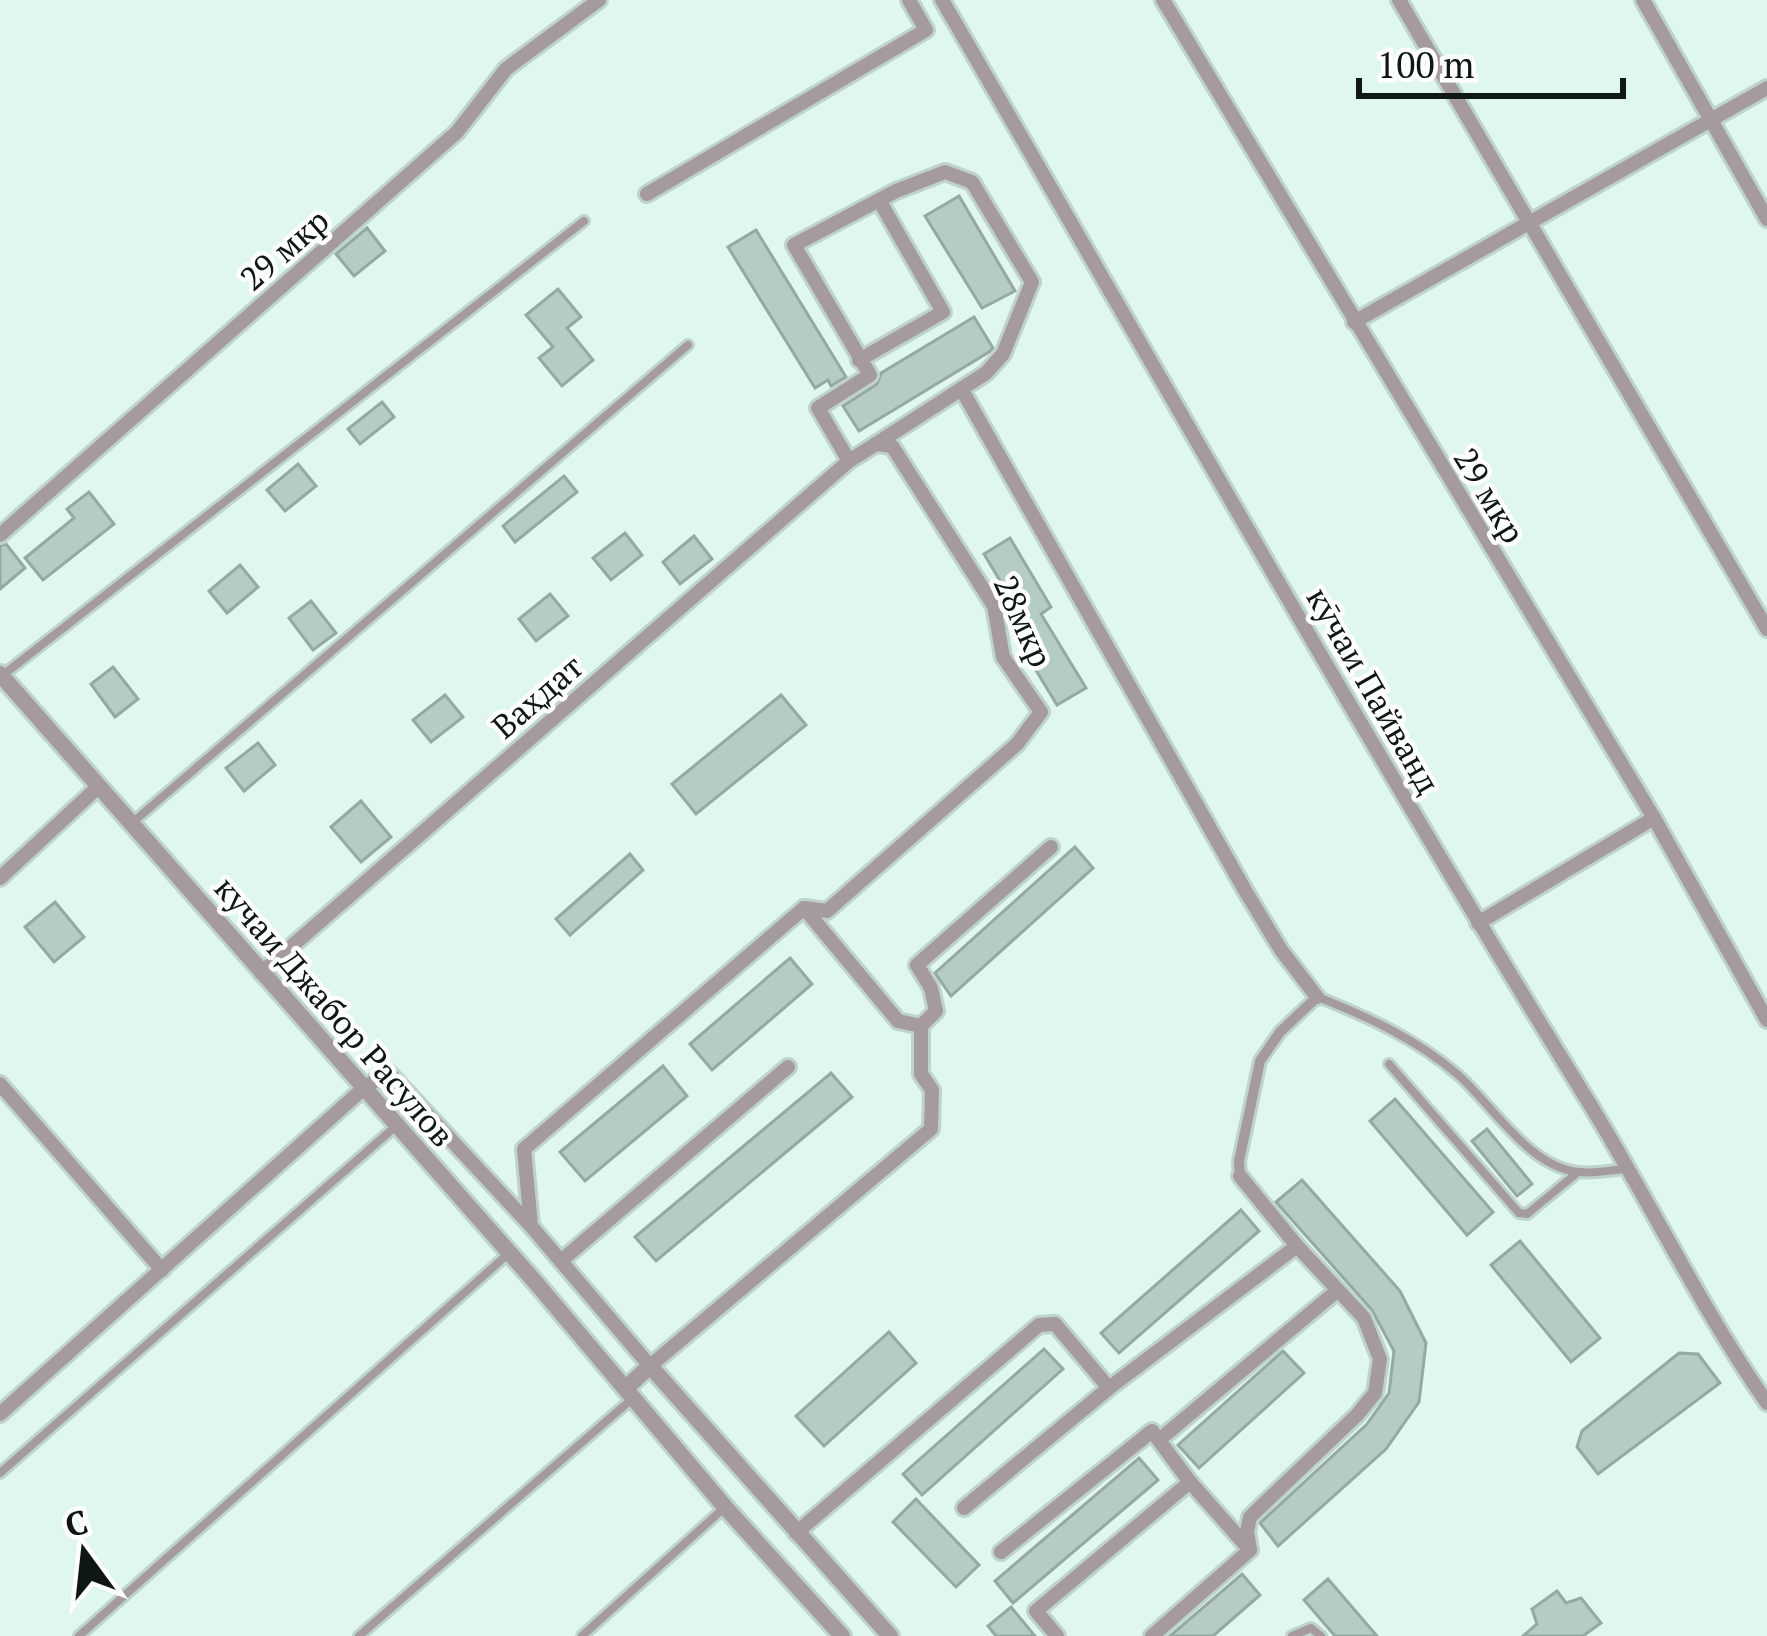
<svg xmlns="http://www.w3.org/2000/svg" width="1767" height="1636" font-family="'PT Serif',serif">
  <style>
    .building { fill: #b5ccc4; stroke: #93a9a1; stroke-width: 3 }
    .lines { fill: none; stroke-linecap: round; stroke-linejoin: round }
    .service-casing { stroke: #bed3cc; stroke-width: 14 }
    .pedestrian-casing { stroke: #bed3cc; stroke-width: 16 }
    .minor-casing { stroke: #bed3cc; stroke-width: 20 }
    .tertiary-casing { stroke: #bed3cc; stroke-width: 22 }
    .service { stroke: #a59b9d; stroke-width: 8 }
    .pedestrian { stroke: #a59b9d; stroke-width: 10 }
    .minor { stroke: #a59b9d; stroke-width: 14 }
    .tertiary { stroke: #a59b9d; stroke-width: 16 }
    .labels { text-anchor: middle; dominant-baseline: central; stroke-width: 9; stroke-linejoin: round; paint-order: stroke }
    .street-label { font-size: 33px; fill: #0e1714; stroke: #fefefe }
  </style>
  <rect width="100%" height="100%" fill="#dff7ef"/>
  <g class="building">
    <path d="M959,196l56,95 -33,17 -57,-92z"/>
    <path d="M367,228l18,23 -31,25 -18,-22z"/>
    <path d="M756,230l90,147 -15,9 -3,-6 -13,8 -87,-141z"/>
    <path d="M558,289l23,28 -14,11 26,32 -31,26 -23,-28 14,-11 -27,-32z"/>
    <path d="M974,317l19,31 -4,4 -130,79 -16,-25 34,-22 4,-11z"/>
    <path d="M382,402l12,15 -34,27 -12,-15z"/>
    <path d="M298,464l18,22 -31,25 -18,-21z"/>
    <path d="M564,476l13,16 -62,50 -12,-16z"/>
    <path d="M89,492l25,32 -71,56 -18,-22 49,-40 -7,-9z"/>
    <path d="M625,533l17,22 -31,25 -18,-22z"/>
    <path d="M694,536l18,23 -32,25 -17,-22z"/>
    <path d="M1010,538l41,69 -10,7 45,74 -29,17 -40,-66 13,-8 -46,-77z"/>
    <path d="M6,544l19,24 -25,21v-43z"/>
    <path d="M240,565l18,22 -31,26 -18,-22z"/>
    <path d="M550,594l18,22 -32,25 -17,-22z"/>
    <path d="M311,601l25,32 -23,17 -24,-32z"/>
    <path d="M113,667l25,32 -23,18 -24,-33z"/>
    <path d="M445,695l18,22 -32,25 -18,-22z"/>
    <path d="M781,695l25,30 -110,89 -24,-30z"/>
    <path d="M258,743l17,22 -31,26 -18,-23z"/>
    <path d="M361,801l30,36 -30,25 -30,-35z"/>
    <path d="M1075,847l18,21 -142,128 -16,-23z"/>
    <path d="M630,854l13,16 -73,65 -14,-16z"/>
    <path d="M55,902l29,35 -30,25 -29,-35z"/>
    <path d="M790,958l22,26 -100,86 -22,-26z"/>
    <path d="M663,1066l24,30 -102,85 -25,-29z"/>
    <path d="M831,1073l21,24 -196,164 -21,-24z"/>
    <path d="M1395,1099l98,113 -26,23 -97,-114z"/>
    <path d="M1487,1129l45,55 -15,12 -45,-55z"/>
    <path d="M1302,1180l98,111 26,52 -7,59 -33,47 -108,97 -18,-23 107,-99 22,-31 5,-42 -22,-41 -96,-108z"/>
    <path d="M1241,1210l18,21 -140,122 -18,-20z"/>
    <path d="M1520,1241l80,97 -29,24 -80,-97z"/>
    <path d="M889,1332l27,31 -92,83 -28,-30z"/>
    <path d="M1044,1349l19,20 -141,126 -19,-21z"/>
    <path d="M1283,1351l21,22 -105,95 -21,-23z"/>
    <path d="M1679,1353l19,1 22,29 -122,91 -21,-27 5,-16z"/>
    <path d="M1139,1458l19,22 -145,123 -18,-22z"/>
    <path d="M916,1499l63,66 -23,22 -63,-65z"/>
    <path d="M1242,1574l18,21 -47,41h-43z"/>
    <path d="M1328,1579l49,57h-42l-31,-36z"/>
    <path d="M1557,1591l9,12 15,-5 20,25 -18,13h-60l14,-12 -5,-15z"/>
    <path d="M1011,1607l24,29h-39l-8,-10z"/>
  </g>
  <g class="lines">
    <defs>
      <g id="service">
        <path d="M3,675l581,-454"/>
        <path d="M132,823l556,-478"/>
        <path d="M1318,997c50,20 98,42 139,77 36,31 71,93 122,98 15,2 32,-2 47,-3"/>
        <path d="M1389,1064l130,149 8,1 50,-41"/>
        <path d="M0,1473l396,-347"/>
        <path d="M79,1636l429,-382"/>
        <path d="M359,1636l274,-238"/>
        <path d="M582,1636l142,-128"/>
        <path d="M1292,1636l19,-8 10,8"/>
      </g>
      <path id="pedestrian" d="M1240,1176l-1,-15 21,-100 20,-29 37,-35"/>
      <g id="minor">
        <path d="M942,0c215,370 424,742 649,1106 60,98 110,202 176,297"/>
        <path d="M1163,0l491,818 113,202"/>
        <path d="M1399,0l368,629"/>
        <path d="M1643,0l124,219"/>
        <path d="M647,194l279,-164 -17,-30"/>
        <path d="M1354,322l413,-234"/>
        <path d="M859,360l84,-48 -64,-112"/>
        <path d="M962,390l284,502 35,58 36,47"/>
        <path d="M849,461l-31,-53 52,-33 -76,-130 102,-54 49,-19 27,10 60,100 -29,72 -17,19 -110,71"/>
        <path d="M0,535l457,-403 49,-63 93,-69"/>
        <path d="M0,878l98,-91"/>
        <path d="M1478,923l176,-105"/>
        <path d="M261,973l588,-512 27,-17 16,2 102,160 9,51 38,55 -24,32 -190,167 -23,-3"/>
        <path d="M921,1026v48l11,16 -1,39 -281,237 -119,-140 -7,-77 280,-241 94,113 23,5 15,-15 -5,-23 -14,-23 134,-118"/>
        <path d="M0,1084l162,186"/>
        <path d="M1240,1176l57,70"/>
        <path d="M562,1260l226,-193"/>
        <path d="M1109,1388l188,-142 67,72 16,41 -5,34 -18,22 -107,102 -3,15 3,18 -98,86"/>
        <path d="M0,1414l364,-326 24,-16 143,154"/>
        <path d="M1159,1440l179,-150"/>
        <path d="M1190,1482l60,68"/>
        <path d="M796,1533l243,-208 16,-1 54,64 -145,120"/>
        <path d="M1001,1552l151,-121 38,51 -154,129 21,25"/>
      </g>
      <g id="tertiary">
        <path d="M0,674l537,610 188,223 117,129"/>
        <path d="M626,1388l24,-22 240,270"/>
      </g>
    </defs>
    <use href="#service" class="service-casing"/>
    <use href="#pedestrian" class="pedestrian-casing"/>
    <use href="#minor" class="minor-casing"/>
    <use href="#tertiary" class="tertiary-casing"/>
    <use href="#service" class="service"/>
    <use href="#pedestrian" class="pedestrian"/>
    <use href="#minor" class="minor"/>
    <use href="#tertiary" class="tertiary"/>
  </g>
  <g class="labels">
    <g class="street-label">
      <text transform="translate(284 249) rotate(-41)">29 мкр</text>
      <text transform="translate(1490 495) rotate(59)">29 мкр</text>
      <text transform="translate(1024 621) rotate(66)">28мкр</text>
      <text transform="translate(1374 690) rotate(60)">кӯчаи Пайванд</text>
      <text transform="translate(537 696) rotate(-41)">Ваҳдат</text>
      <text transform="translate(335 1011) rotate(49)">кучаи Джабор Расулов</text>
    </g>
  </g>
  <g transform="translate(84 1552) rotate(345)" stroke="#fefefe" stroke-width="9" paint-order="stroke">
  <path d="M0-9L21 45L0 30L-21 45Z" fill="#0e1714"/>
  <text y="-18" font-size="33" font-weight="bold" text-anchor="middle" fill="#0e1714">С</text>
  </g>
  <path d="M1359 78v18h264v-18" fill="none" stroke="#0e1714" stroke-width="6"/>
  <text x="1377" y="78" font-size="36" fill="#0e1714" stroke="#fefefe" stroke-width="9" paint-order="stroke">100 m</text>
</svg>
